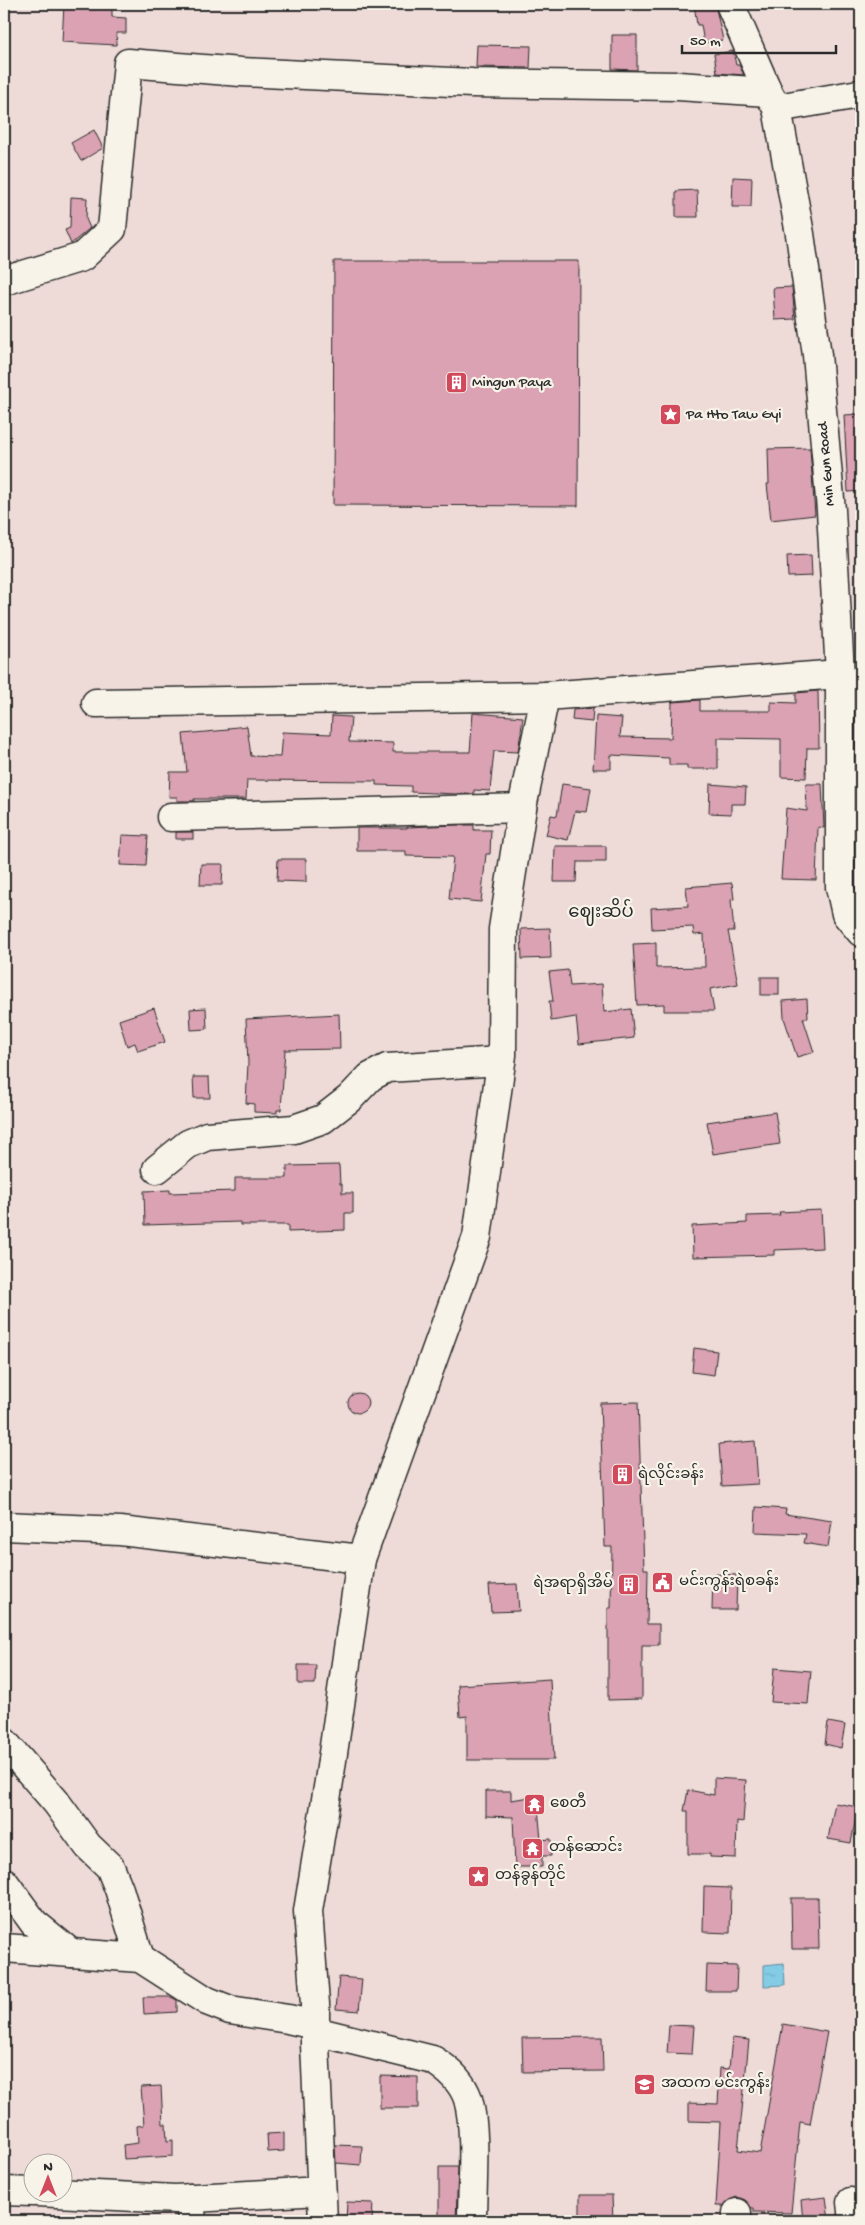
<svg xmlns="http://www.w3.org/2000/svg" width="865" height="2225" font-family="'Gochi Hand','Noto Sans Myanmar',sans-serif">
  <style>
    .water { fill: url(#water-ripples); stroke: #608b9b }
    .building { fill: #daa2b3; stroke: #2b2b2b }
    .lines { fill: none; stroke-linecap: round; stroke-linejoin: round }
    .minor-casing { stroke: #2b2b2b; stroke-width: 31 }
    .minor { stroke: #f7f3e8; stroke-width: 28 }
    .labels { text-anchor: middle; dominant-baseline: central; stroke-width: 4.5; stroke-linejoin: round; paint-order: stroke }
    .poi-label { font-size: 15px; fill: #2b2b2b; stroke: #f7f3e8; text-anchor: start }
    .street-label { font-size: 15px; fill: #2b2b2b; stroke: #f7f3e8 }
    .quarter-label { font-size: 18px; fill: #2b2b2b; stroke: #f7f3e8 }
  </style>
  <defs>
    <pattern id="water-ripples" width="26" height="14" patternUnits="userSpaceOnUse" patternTransform="scale(1.25)"><rect width="26" height="14" fill="#84cbe5"/><path d="M2 4q2-2 4 0t4 0M15 11q2-2 4 0t4 0" fill="none" stroke="#72aec5"/></pattern>
  </defs>
  <rect width="100%" height="100%" fill="#eedbd8"/>
  <filter id="ink" filterUnits="userSpaceOnUse"><feTurbulence type="fractalNoise" baseFrequency=".02" numOctaves="2"/><feDisplacementMap in="SourceGraphic" scale="10" xChannelSelector="R" yChannelSelector="G"/><feConvolveMatrix kernelMatrix="1 2 1 2 8 2 1 2 1" color-interpolation-filters="sRGB"/></filter>
  <g filter="url(#ink)">
    <path class="water" d="M784,1963l1,22 -21,1v-21z"/>
    <g class="building">
      <path d="M64,4l48,1v12l14,1v15h-9l-1,12 -54,-3z"/>
      <path d="M694,4h21l8,36 -19,3 -3,-18h-4z"/>
      <path d="M612,35h25v35l-25,-1z"/>
      <path d="M477,45l54,1 -1,22 -54,-1z"/>
      <path d="M733,51l3,14h3l5,10 -27,-2 -3,-19z"/>
      <path d="M94,130l9,18 -22,13 -10,-18z"/>
      <path d="M733,177l19,1 -1,29h-19z"/>
      <path d="M697,190l1,27h-22v-26z"/>
      <path d="M71,197l16,1 -1,21 4,9 -19,16 -6,-14 5,-2z"/>
      <path d="M334,261h245l-1,245 -245,-1z"/>
      <path d="M792,287l3,32 -20,1 -2,-32z"/>
      <path d="M861,414v77l-13,1 -4,-77z"/>
      <path d="M810,448l5,67 -44,5 -4,-36h2l-1,-35z"/>
      <path d="M811,555l1,21 -24,1 -1,-21z"/>
      <path d="M818,691l1,57h-12l-1,30 -25,-1v-38l-63,-1v31h-31v-4h-18v-7l-58,-3v14h-18l3,-53 26,2 -2,19 51,1 1,-36 28,-2v11h71v-9l25,1v-10z"/>
      <path d="M593,708l-1,14 -20,-2 1,-10z"/>
      <path d="M473,713l50,4 -5,35 -24,-1 -4,40 -16,-1v4h-18l-45,-2v-6l-35,-1v-4l-129,-1 -1,19h-52v2h-17v-4h-8l1,-25h17l-4,-38 45,-4v-2l19,-2 4,30 29,1 2,-25 49,2 1,-18 19,1 -2,25 44,1v9h77z"/>
      <path d="M562,784l29,4 -4,24 -12,-1 -7,29 -22,-5 5,-20 6,1z"/>
      <path d="M710,784l36,3 -1,17h-14v10l-22,-1z"/>
      <path d="M806,784h16l2,44 -6,-1 -2,53 -35,-1 5,-71 21,3z"/>
      <path d="M455,825h19v5h17l-1,24h-4l-5,48 -32,-3 4,-42 -47,-1v-5h-49v-23h50v-1z"/>
      <rect x="176" y="832" width="17" height="7"/>
      <path d="M122,835l26,1 -2,30 -26,-1z"/>
      <path d="M555,846h51v16h-29l-1,20h-22z"/>
      <path d="M278,859h28v23l-29,-1z"/>
      <path d="M201,864h22l-1,21h-22z"/>
      <path d="M732,883l2,16 -3,1 3,31h-6l10,53 -28,5 4,22h-50v-7l-27,1 -4,-61 23,-1v25l49,-1 -1,-33 -10,1 -1,-8 -41,2 -1,-21 37,-2 -2,-19z"/>
      <path d="M550,928l1,30 -29,1 -1,-30z"/>
      <path d="M568,970l2,16 32,-2 2,28 27,-3 3,29 -55,6 -3,-27 -25,4 -2,-20h4l-4,-29z"/>
      <rect x="761" y="977" width="18" height="18"/>
      <path d="M807,999l1,19h-5l11,34 -17,5 -13,-39 -1,-17z"/>
      <path d="M154,1008l11,34 -27,9 -3,-8 -8,3 -8,-26z"/>
      <path d="M206,1008l1,21 -16,1 -1,-21z"/>
      <path d="M339,1014l1,35 -55,1 -4,60h-4v3l-23,-1v-8l-8,-1 2,-40 -2,-44z"/>
      <path d="M193,1077h16l1,21h-16z"/>
      <path d="M775,1112l5,32 -67,10 -6,-32z"/>
      <path d="M339,1165l1,19h2v9h11v20h-8v17l-57,2v-7h-48v-3l-95,3 -1,-34 26,-1v3l65,-2v-13h52v-12z"/>
      <path d="M821,1210l2,38 -49,2v5l-81,2 -1,-31 55,-3v-7l33,-1 -1,-3z"/>
      <path d="M694,1348l23,3 -3,24 -22,-3z"/>
      <circle cx="358" cy="1403" r="10"/>
      <path d="M638,1402l6,167h4l-1,55h12v21h-17v54l-34,1v-92h3l1,-61h-7l-5,-144z"/>
      <path d="M755,1441l3,43 -36,2 -3,-42z"/>
      <path d="M756,1507l30,2 -1,5 47,7 -4,26 -24,-4 2,-9 -51,-2z"/>
      <path d="M713,1574l24,1 -1,35h-24z"/>
      <path d="M517,1584l2,27 -28,1 -2,-27z"/>
      <path d="M298,1665h18l-1,19h-17z"/>
      <path d="M774,1668l37,3 -3,33 -37,-2z"/>
      <path d="M550,1679l4,81h-87v-44l-7,1 -2,-32z"/>
      <path d="M828,1722l17,3 -4,23 -16,-4z"/>
      <path d="M714,1778l32,2 -3,42 -6,-1 -1,37 -26,-1v-3h-22v-43h-4l4,-21 26,5z"/>
      <path d="M486,1791h25v9l26,-4 4,44 10,-1v17h-9v11h-27l-2,-50 -27,-1z"/>
      <path d="M835,1803l23,4 -7,36 -23,-4z"/>
      <path d="M704,1887l27,1 -1,45 -27,-1z"/>
      <path d="M791,1898h27l1,51h-27z"/>
      <path d="M707,1965l30,1 -1,25h-30z"/>
      <path d="M339,1977l23,2 -3,32 -23,-2z"/>
      <path d="M143,1997h28l6,3v12l-33,2z"/>
      <path d="M783,2024l44,8 -17,92 -10,-2 -9,91 -37,-1v-4h-3l-6,-8 -8,-3 -8,3 -6,6h-7l5,-84 -32,-1v-18l29,1 2,-36 9,1 3,-31 17,2 -11,110 22,3z"/>
      <path d="M669,2025l25,1 -2,28 -25,-1z"/>
      <path d="M602,2037l1,34 -80,1 -1,-34z"/>
      <path d="M380,2076l38,1v31h-38z"/>
      <path d="M161,2086l2,38h3l1,17 6,-1v16l-49,3 -1,-14 15,-2 -1,-17 7,-1 -3,-38z"/>
      <path d="M284,2133v18l-16,1 -1,-18z"/>
      <path d="M335,2145l27,1 -1,19 -25,-2z"/>
      <path d="M439,2167h19l-2,54h-17z"/>
      <path d="M580,2195h32l1,26h-33z"/>
      <path d="M826,2197l3,24h-26l-2,-21z"/>
      <path d="M347,2202l26,1 -1,18h-26z"/>
    </g>
    <g class="lines">
      <defs>
        <g id="minor">
          <path d="M730,4l38,88 9,16 23,126 17,121 14,155 9,164v213l6,27 15,18"/>
          <path d="M777,108l82,-14"/>
          <path d="M4,281l78,-24 30,-28 16,-166 113,9 231,11 206,3 90,6"/>
          <path d="M96,703l449,-7 295,-22"/>
          <path d="M171,817l351,-9"/>
          <path d="M157,1169l31,-25 19,-8 87,-7 29,-10 27,-21 20,-21 17,-9 114,-7"/>
          <path d="M4,1526l116,5 241,28 116,-322 25,-182 1,-126 19,-121 23,-112"/>
          <path d="M4,1742l52,60 32,44 22,21 9,22 21,69"/>
          <path d="M4,1882l30,41 37,30"/>
          <path d="M4,1948l136,10 67,43 23,9 58,9 27,6"/>
          <path d="M315,2031l118,29c15,9 29,21 35,39 9,31 4,88 4,122"/>
          <path d="M4,2191l28,1"/>
          <path d="M37,2192l138,7 146,-8"/>
          <path d="M190,2198l2,23"/>
          <path d="M851,2202l2,19"/>
          <path d="M737,2213v8"/>
          <path d="M323,2221l-8,-177v-40l-7,-93 21,-130 32,-222"/>
        </g>
      </defs>
      <use href="#minor" class="minor-casing"/>
      <use href="#minor" class="minor"/>
    </g>
  </g>
  <defs>
    <symbol id="building-square" viewBox="-11 -11 22 22"><rect x="-9" y="-9" width="18" height="18" rx="4" fill="#d1495b" stroke="#f7f3e8"/><path d="M-4-6H4V6H1V3H-1V6H-4ZM-2.5-4.3h1.7v1.8h-1.7ZM.8-4.3h1.7v1.8H.8ZM-2.5-1h1.7V.8h-1.7ZM.8-1h1.7V.8H.8Z" fill="#fff"/></symbol>
    <symbol id="sight-square" viewBox="-11 -11 22 22"><rect x="-9" y="-9" width="18" height="18" rx="4" fill="#d1495b" stroke="#f7f3e8"/><path d="M0-6L1.8-2.2L6-1.7L2.9 1.2L3.7 5.4L0 3.3L-3.7 5.4L-2.9 1.2L-6-1.7L-1.8-2.2Z" fill="#fff"/></symbol>
    <symbol id="civic-square" viewBox="-11 -11 22 22"><rect x="-9" y="-9" width="18" height="18" rx="4" fill="#d1495b" stroke="#f7f3e8"/><path d="M-.6-6.5H3V-4.5H.6V-3L4-1V1h2V6H-6V1h2V-1L-.6-3ZM-1.2 2.5V6h2.4V2.5Z" fill="#fff"/></symbol>
    <symbol id="temple-square" viewBox="-11 -11 22 22"><rect x="-9" y="-9" width="18" height="18" rx="4" fill="#d1495b" stroke="#f7f3e8"/><path d="M0-6L5-2H3V0L6.5 2.5H4V6H1.5V3h-3V6H-4V2.5H-6.5L-3 0V-2H-5Z" fill="#fff"/></symbol>
    <symbol id="school-square" viewBox="-11 -11 22 22"><rect x="-9" y="-9" width="18" height="18" rx="4" fill="#d1495b" stroke="#f7f3e8"/><path d="M0-5L7-2L0 1L-7-2ZM-4 1L0 2.5L4 1V4Q0 6-4 4Z" fill="#fff"/></symbol>
  </defs>
  <g fill-rule="evenodd">
    <use href="#building-square" x="444" y="370" width="25" height="25"/>
    <use href="#sight-square" x="658" y="402" width="25" height="25"/>
    <use href="#building-square" x="610" y="1462" width="25" height="25"/>
    <use href="#civic-square" x="650" y="1570" width="25" height="25"/>
    <use href="#building-square" x="616" y="1572" width="25" height="25"/>
    <use href="#temple-square" x="522" y="1792" width="25" height="25"/>
    <use href="#temple-square" x="520" y="1836" width="25" height="25"/>
    <use href="#sight-square" x="466" y="1864" width="25" height="25"/>
    <use href="#school-square" x="632" y="2072" width="25" height="25"/>
  </g>
  <g class="labels">
    <g class="poi-label">
      <text x="472" y="383">Mingun Paya</text>
      <text x="686" y="415">Pa Hto Taw Gyi</text>
      <text x="638" y="1475">ရဲလိုင်းခန်း</text>
      <text x="679" y="1582">မင်းကွန်းရဲစခန်း</text>
      <text x="613" y="1584" text-anchor="end">ရဲအရာရှိအိမ်</text>
      <text x="550" y="1804">စေတီ</text>
      <text x="549" y="1848">တန်ဆောင်း</text>
      <text x="495" y="1876">တန်ခွန်တိုင်</text>
      <text x="661" y="2084">အထက မင်းကွန်း</text>
    </g>
    <g class="street-label">
      <text transform="translate(827 464) rotate(-95)">Min Gun Road</text>
    </g>
    <g class="quarter-label">
      <text x="601" y="913">ဈေးဆိပ်</text>
    </g>
  </g>
  <rect width="865" height="2225" fill="none" stroke="#f7f3e8" stroke-width="20"/>
  <rect x="10" y="10" width="845" height="2205" fill="none" stroke="#2b2b2b" stroke-width="2" filter="url(#ink)"/>
  <g transform="translate(48 2178)"><circle r="24" fill="#f7f3e8" stroke="#a5a39c"/>
  <path d="M0-4L9 19L0 12L-9 19Z" fill="#d1495b"/>
  <text y="-8" font-size="14" font-weight="bold" text-anchor="middle" fill="#2b2b2b">N</text>
  </g>
  <path d="M682 45v8h154v-8" fill="none" stroke="#2b2b2b" stroke-width="2.5"/>
  <text x="690" y="45" font-size="15" fill="#2b2b2b" stroke="#f7f3e8" stroke-width="4" paint-order="stroke">50 m</text>
</svg>
